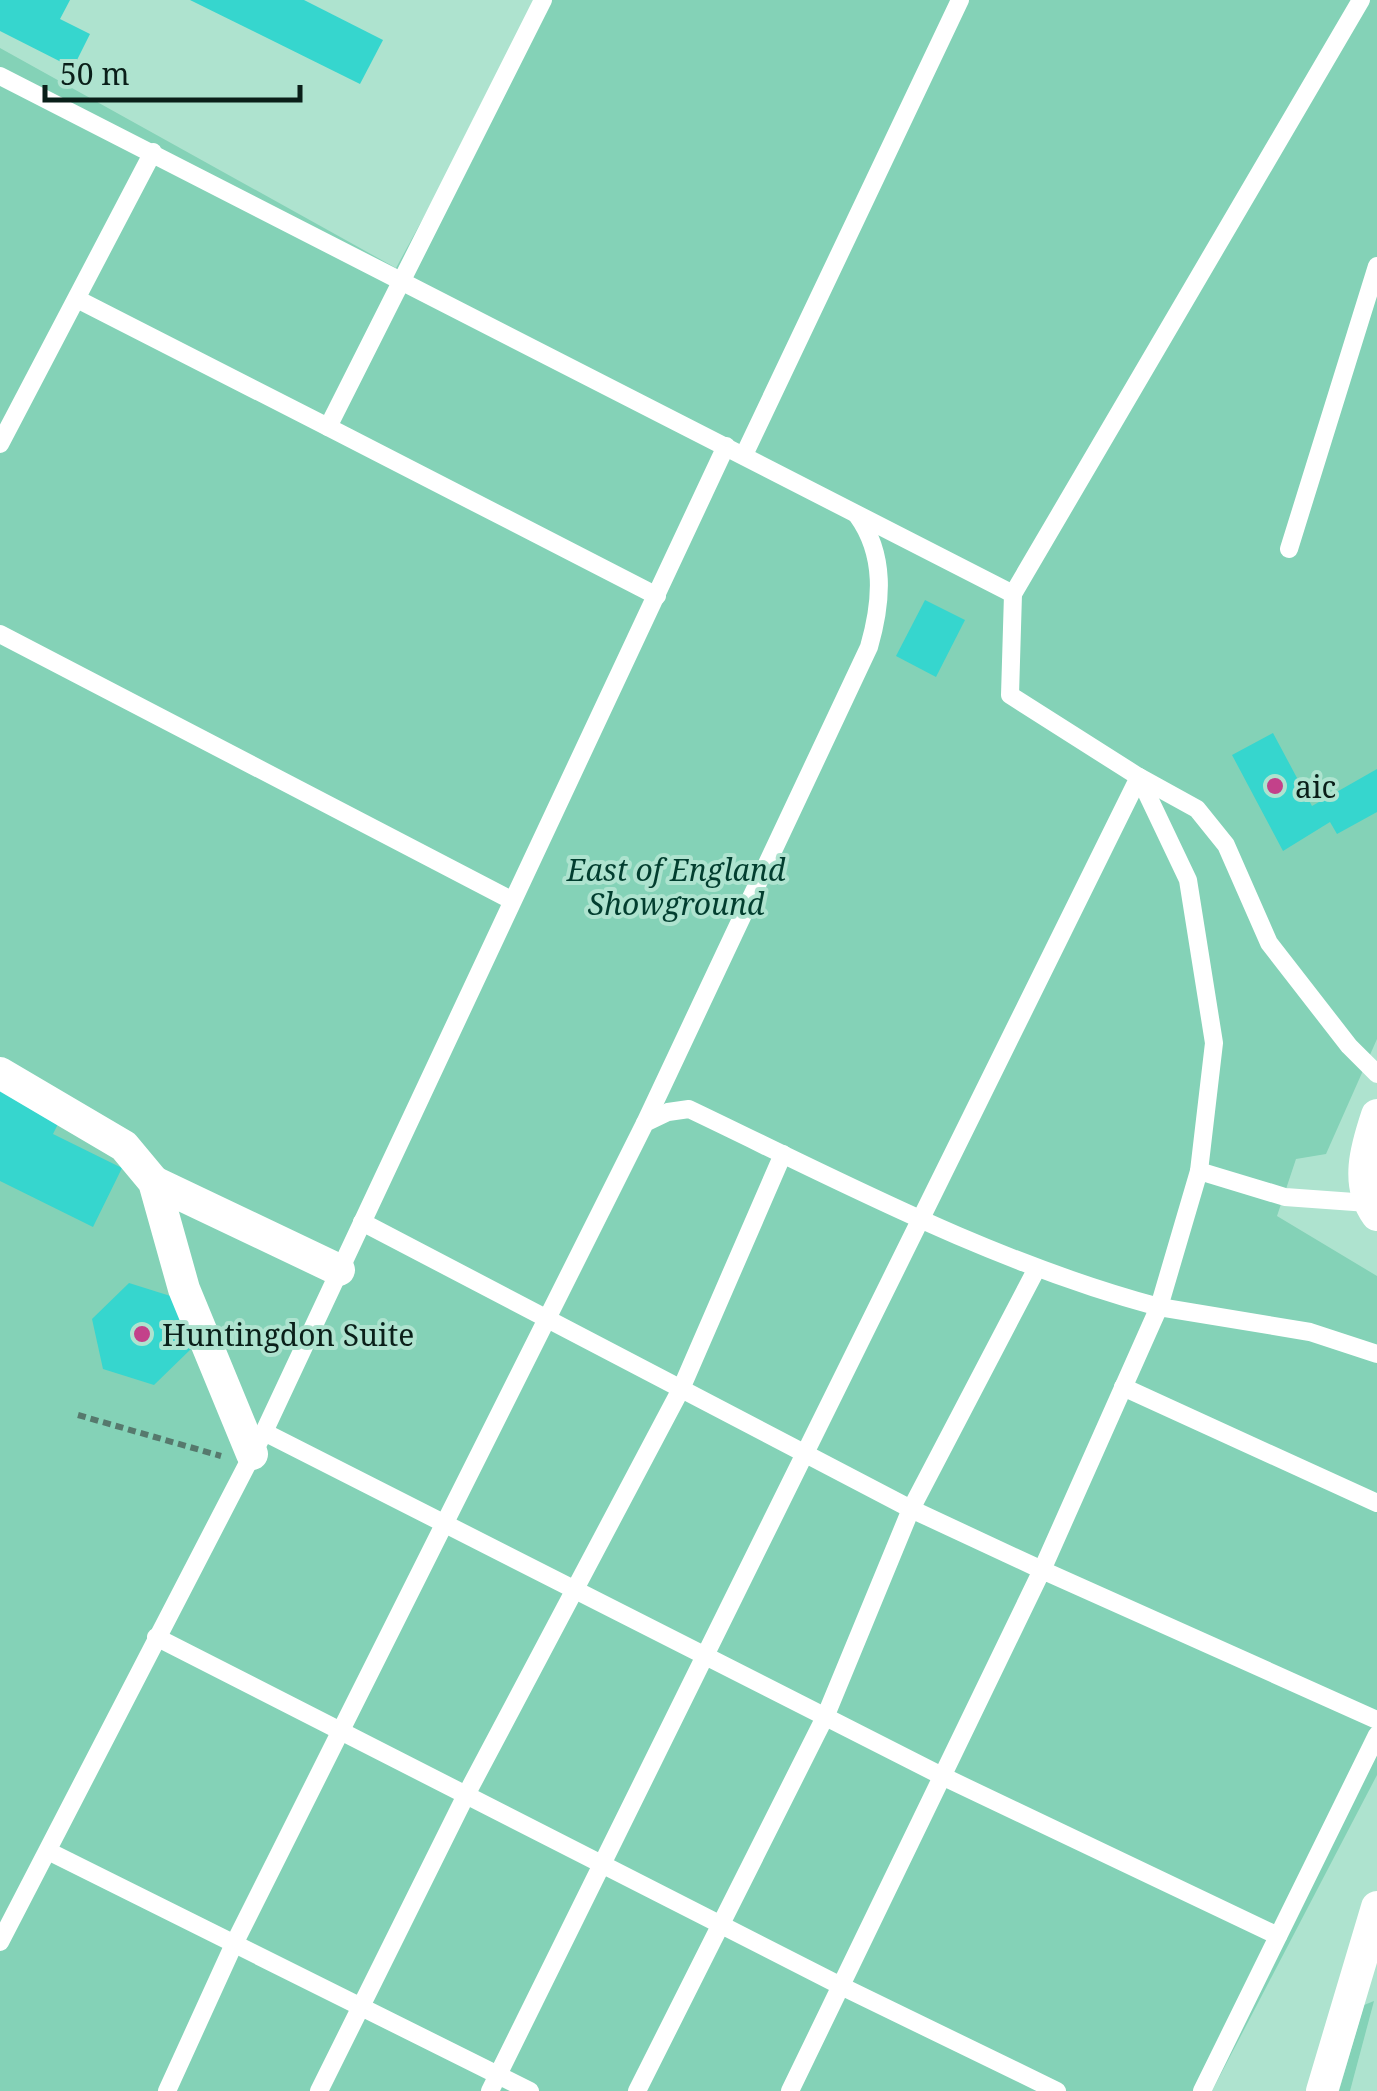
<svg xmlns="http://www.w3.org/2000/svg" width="1377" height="2091" font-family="'Noto Serif',serif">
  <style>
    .green { fill: #84d2b7 }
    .building { fill: #36d6ce }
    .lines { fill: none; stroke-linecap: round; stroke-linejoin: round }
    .path { stroke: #56796d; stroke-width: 6; stroke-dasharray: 8 5; stroke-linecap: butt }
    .lane { stroke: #fff; stroke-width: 18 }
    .street { stroke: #fff; stroke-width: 32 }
    .poi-dot { fill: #c3418a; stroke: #aee3cf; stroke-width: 4 }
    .labels { text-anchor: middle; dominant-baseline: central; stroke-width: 8; stroke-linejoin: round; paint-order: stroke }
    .poi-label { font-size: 30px; fill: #0a1f19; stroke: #aee3cf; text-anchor: start }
    .park-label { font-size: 30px; font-style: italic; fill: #023e2f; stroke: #aee3cf }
  </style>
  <rect width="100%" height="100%" fill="#aee3cf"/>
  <g class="green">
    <path d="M542,0h835v1039l-51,115 -30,5 -19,57 100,60v499l-165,316h-1212v-2043l396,220z"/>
    <path d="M1374,2001l-24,90h-11l25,-86z"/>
  </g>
  <g class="building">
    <path d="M0,0h70l-10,19 30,15 -17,34 -73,-37z"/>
    <path d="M190,0h114l79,40 -23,44z"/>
    <path d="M925,600l40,20 -29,57 -40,-21z"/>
    <path d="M1273,733l39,73 65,-37v43l-40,22 -7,-12 -47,29 -51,-96z"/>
    <path d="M0,1087l61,31 -8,16 69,34 -29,59 -93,-46z"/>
    <path d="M129,1283l51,16 12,49 -38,37 -51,-16 -11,-50z"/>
  </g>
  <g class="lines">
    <path class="path" d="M78,1415l143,41"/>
    <g class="lane">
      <path d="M0,76l1013,518"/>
      <path d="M77,299l251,128 215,-427"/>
      <path d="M328,427l329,169"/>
      <path d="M0,444l153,-292"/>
      <path d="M744,455l216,-455"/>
      <path d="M1289,549l88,-283"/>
      <path d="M0,634l511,266"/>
      <path d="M1139,777l49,103 26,163 -15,128"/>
      <path d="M1139,777l58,32 29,36 43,98 80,103 28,28"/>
      <path d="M645,1123l224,-476c13,-45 17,-92 -12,-132"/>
      <path d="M362,1222l549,287 131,61 117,-263 151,25 67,22"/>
      <path d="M1123,1387l254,116"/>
      <path d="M264,1432l678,344 336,160"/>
      <path d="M156,1637l685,349 216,105"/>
      <path d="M50,1852l480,239"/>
      <path d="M0,1942l264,-510 462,-986"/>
      <path d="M167,2091l67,-147 411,-821 23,-11 21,-3c153,73 305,154 470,198l40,-136 86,26 83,6"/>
      <path d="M319,2091l147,-296 215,-406 102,-235"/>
      <path d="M490,2091l649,-1314 -129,-82 3,-101 348,-594"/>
      <path d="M637,2091l189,-376 85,-206 126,-241"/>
      <path d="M790,2091l252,-521 335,150"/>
      <path d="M1202,2091l175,-356"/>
    </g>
    <g class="street">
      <path d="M0,1073l124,73 30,36 30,107 68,165"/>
      <path d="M1377,1115c-11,33 -22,69 0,100"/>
      <path d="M154,1182l185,88"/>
      <path d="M1322,2091l55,-184"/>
    </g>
  </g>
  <g class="poi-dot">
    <circle cx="1275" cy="786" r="10"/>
    <circle cx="142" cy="1334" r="10"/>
  </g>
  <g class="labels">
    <g class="poi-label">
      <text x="1295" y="786">aic</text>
      <text x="162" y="1334">Huntingdon Suite</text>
    </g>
    <g class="park-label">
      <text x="676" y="869">East of England<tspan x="676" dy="34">Showground</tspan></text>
    </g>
  </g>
  <path d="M45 85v15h255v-15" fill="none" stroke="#0a1f19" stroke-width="5"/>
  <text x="60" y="85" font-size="30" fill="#0a1f19" stroke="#aee3cf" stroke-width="8" paint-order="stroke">50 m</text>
</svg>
